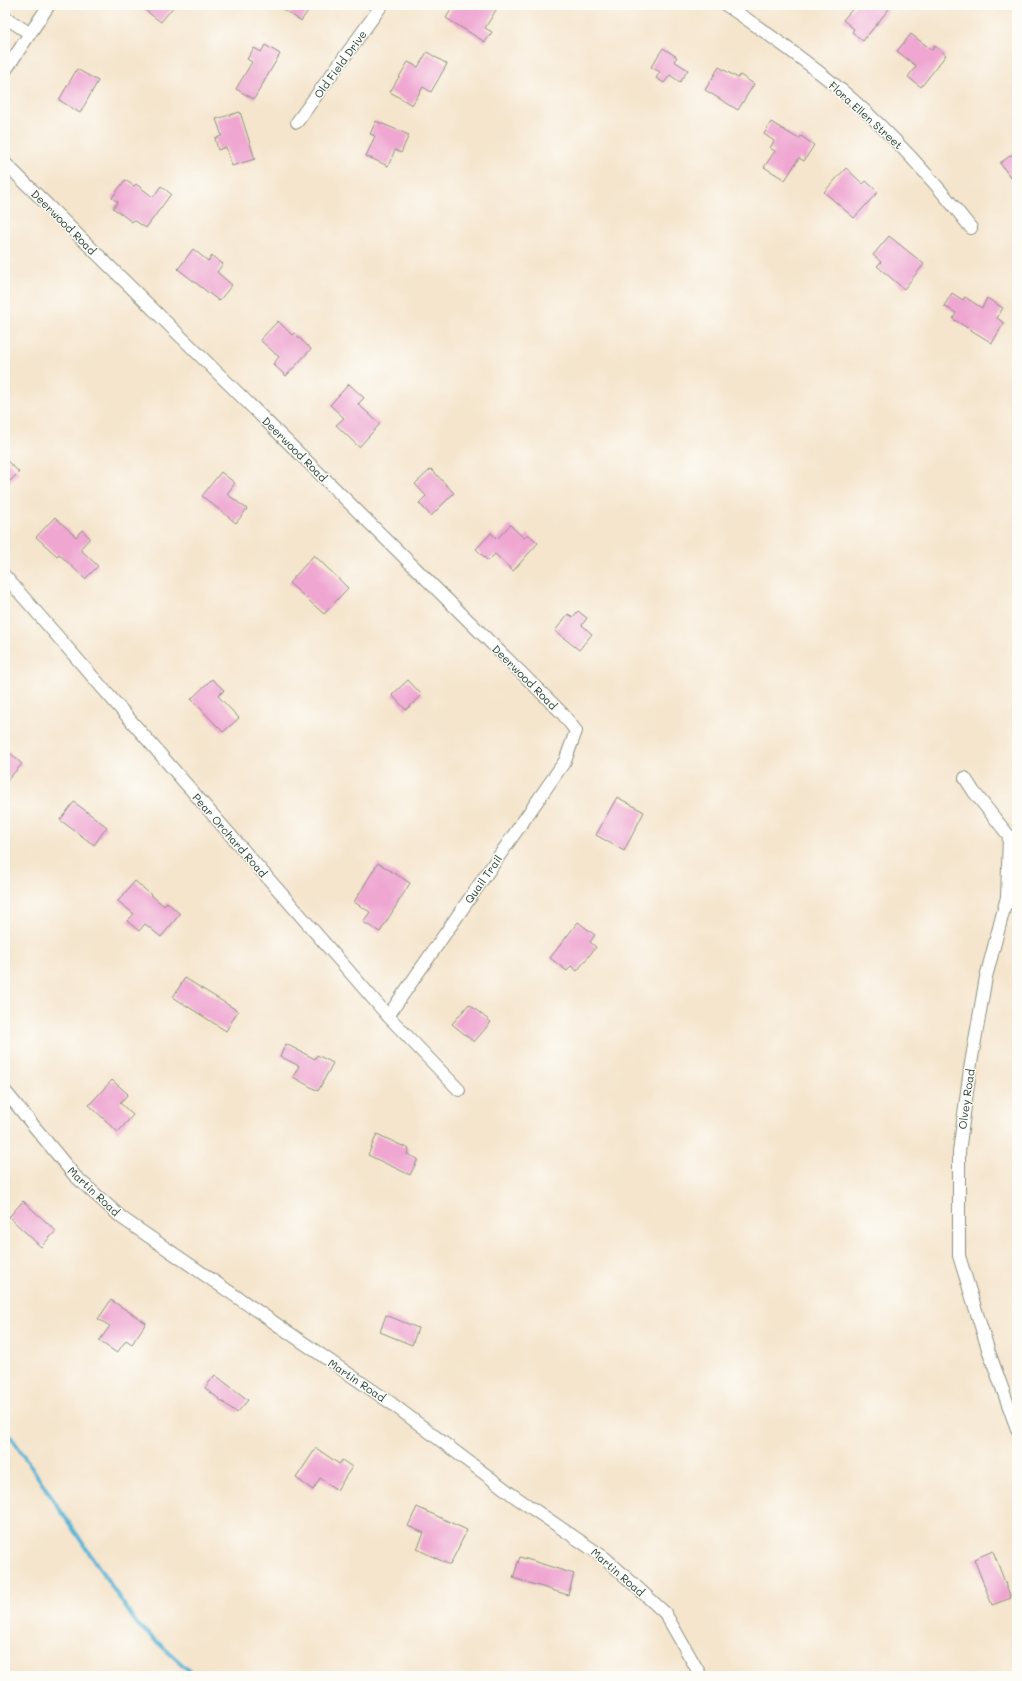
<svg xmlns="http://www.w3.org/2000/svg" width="1022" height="1681" font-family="Mali,sans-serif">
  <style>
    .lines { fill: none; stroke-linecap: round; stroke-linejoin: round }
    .stream { stroke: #59b5d7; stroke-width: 4 }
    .building { fill: #efa7d2 }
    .minor-casing { stroke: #8a9180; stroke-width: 14 }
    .minor { stroke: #fff; stroke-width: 12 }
    .labels { text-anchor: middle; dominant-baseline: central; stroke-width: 3; stroke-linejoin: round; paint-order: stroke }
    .street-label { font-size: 11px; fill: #1f3d34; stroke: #fdfcf7 }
  </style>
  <rect width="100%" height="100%" fill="#fdfcf7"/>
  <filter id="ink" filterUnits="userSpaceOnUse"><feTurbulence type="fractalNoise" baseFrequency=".025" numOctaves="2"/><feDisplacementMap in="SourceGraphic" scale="8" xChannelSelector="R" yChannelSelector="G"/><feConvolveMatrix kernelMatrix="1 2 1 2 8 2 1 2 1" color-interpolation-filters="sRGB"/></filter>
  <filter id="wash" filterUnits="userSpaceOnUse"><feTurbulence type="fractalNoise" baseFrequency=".012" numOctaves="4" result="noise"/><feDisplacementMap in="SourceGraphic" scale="16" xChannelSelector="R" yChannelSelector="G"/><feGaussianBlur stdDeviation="0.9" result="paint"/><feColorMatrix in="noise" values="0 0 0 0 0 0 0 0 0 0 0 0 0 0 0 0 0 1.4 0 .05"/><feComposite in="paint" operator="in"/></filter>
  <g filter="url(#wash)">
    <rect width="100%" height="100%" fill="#f5e5cd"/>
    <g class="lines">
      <path class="stream" d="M5,1428l132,196 58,52"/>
    </g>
    <g id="blocks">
      <g class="building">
        <path d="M138,5h37l-14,17z"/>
        <path d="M276,5h36l-11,16z"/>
        <path d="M454,5h45l-14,23 7,4 -7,10 -39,-24z"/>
        <path d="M856,5h36l-29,36 -11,-9 2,-3 -11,-9z"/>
        <path d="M911,34l21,16 3,-4 11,9 -25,32 -13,-10 8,-11 -19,-15z"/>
        <path d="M265,45l15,9 -26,45 -18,-10 16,-27 -5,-3 7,-11 7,4z"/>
        <path d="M663,48l14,9 -3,4 14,9 -8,12 -10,-7 -6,8 -8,-5 4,-6 -9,-5z"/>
        <path d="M427,52l20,12 -16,28 -8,-5 -11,18 -22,-13 18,-30 10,5z"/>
        <path d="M719,67l19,11 2,-3 14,9 -16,26 -33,-20z"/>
        <path d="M77,69l21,12 -18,32 -21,-13z"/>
        <path d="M240,112l15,47 -23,7 -6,-19 -8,3 -3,-12 7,-2 -6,-17z"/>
        <path d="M376,121l33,14 -8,18 -6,-3 -7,16 -22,-10 9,-20 -5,-2z"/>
        <path d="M771,122l28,17 2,-3 13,9 -10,16 -5,-3 -14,22 -21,-13 11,-16 -5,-3 4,-7 -10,-7z"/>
        <path d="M1017,151v22l-6,5 -11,-15z"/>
        <path d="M846,168l17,16 3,-3 12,11 -24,26 -30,-26z"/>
        <path d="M125,180l9,6 2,-2 17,13 8,-11 10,8 -25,34 -12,-8 -2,2 -19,-14 5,-6 -6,-4z"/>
        <path d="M889,236l35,28 -20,25 -27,-23 4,-4 -8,-7z"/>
        <path d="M193,249l15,12 4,-5 11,8 -6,8 15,13 -13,16 -41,-32z"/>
        <path d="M952,293l11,7 2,-3 17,11 5,-10 16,10 -6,10 7,5 -12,20 -39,-24 3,-6 -12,-7z"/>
        <path d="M278,321l14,14 2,-2 17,16 -25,27 -13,-12 6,-7 -19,-17z"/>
        <path d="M349,384l15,14 -6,6 22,20 -21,23 -23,-22 8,-7 -14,-13z"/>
        <path d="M5,459l14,13 -14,14z"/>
        <path d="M431,469l23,24 -23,23 -12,-13 7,-7 -11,-12z"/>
        <path d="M221,472l14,11 -8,11 20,15 -11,14 -34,-27z"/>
        <path d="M55,517l21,20 6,-7 8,8 -10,11 18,17 -13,13 -26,-25 -2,2 -21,-19z"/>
        <path d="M510,525l14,13 4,-4 10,9 -25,28 -18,-17 -7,7 -12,-12 15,-16 6,6z"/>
        <path d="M314,555l34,33 -24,26 -35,-31z"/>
        <path d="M578,611l9,7 -5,7 10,9 -13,16 -24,-19 13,-17 5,3z"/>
        <path d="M212,679l12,11 -6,6 21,22 -16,14 -32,-33z"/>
        <path d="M408,680l14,15 -16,15 -14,-15z"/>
        <path d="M5,748l17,16 -17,19z"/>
        <path d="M617,797l27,15 -20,39 -28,-16z"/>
        <path d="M74,802l33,25 -13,18 -34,-25z"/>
        <path d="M378,863l32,20 -30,49 -17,-10 7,-10 -16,-10z"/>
        <path d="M135,881l29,25 3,-4 13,12 -19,23 -16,-13 -6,7 -12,-10 7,-7 -16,-13z"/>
        <path d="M578,922l17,13 -5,7 6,5 -19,24 -6,-5 -4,5 -17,-13z"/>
        <path d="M185,978l53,33 -12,20 -53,-34z"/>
        <path d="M469,1004l22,18 -17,20 -22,-18z"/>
        <path d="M286,1044l29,15 2,-4 16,8 -15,28 -25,-14 6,-11 -19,-10z"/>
        <path d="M112,1080l16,14 -8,9 13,12 -15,17 -29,-27z"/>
        <path d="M377,1134l32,15 -2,5 11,5 -8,16 -42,-20z"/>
        <path d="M23,1201l33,30 -15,16 -32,-30z"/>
        <path d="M111,1300l35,23 -14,21 -6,-4 -9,13 -18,-12 11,-15 -12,-7z"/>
        <path d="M386,1315l32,13 -6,17 -32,-13z"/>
        <path d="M215,1375l33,25 -11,13 -32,-25z"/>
        <path d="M316,1448l23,16 3,-4 10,7 -15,23 -17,-12 -7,12 -17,-12z"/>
        <path d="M417,1507l50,23 -17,35 -33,-16 7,-16 -16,-7z"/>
        <path d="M993,1551l18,47 -19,7 -18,-46z"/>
        <path d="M520,1557l54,17 -6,21 -55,-17z"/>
      </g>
    </g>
  </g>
  <g filter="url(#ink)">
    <use href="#blocks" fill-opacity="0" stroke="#8a9180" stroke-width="1"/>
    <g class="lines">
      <defs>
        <g id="minor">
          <path d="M726,5c43,29 86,60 126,94 44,39 83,83 119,129"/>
          <path d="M5,17l24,16"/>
          <path d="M5,71l44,-66"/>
          <path d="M297,122l85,-117"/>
          <path d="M5,163l557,550 14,18 -11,30 -177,255"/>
          <path d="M5,576l383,440 71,74"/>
          <path d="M965,778l9,14 35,44 -2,61 -21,80 -16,92 -11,83v104l30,96 28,77"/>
          <path d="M1007,897l10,9"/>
          <path d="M5,1091l70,85 47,42 269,185 123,93 91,62 60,55 36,63"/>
        </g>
      </defs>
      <use href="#minor" class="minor-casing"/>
      <use href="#minor" class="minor"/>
    </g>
  </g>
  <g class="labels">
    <g class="street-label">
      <text transform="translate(340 64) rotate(-54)">Old Field Drive</text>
      <text transform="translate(866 115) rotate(42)">Flora Ellen Street</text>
      <text transform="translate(64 222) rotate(45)">Deerwood Road</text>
      <text transform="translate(295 449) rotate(45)">Deerwood Road</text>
      <text transform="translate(525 677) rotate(45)">Deerwood Road</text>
      <text transform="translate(230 835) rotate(49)">Pear Orchard Road</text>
      <text transform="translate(483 879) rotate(-55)">Quail Trail</text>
      <text transform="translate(966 1099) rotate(-82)">Olvey Road</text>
      <text transform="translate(94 1191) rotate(43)">Martin Road</text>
      <text transform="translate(357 1380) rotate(34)">Martin Road</text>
      <text transform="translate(618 1572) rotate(41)">Martin Road</text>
    </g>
  </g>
  <rect width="1022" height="1681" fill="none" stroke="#fdfcf7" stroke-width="20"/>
</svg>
